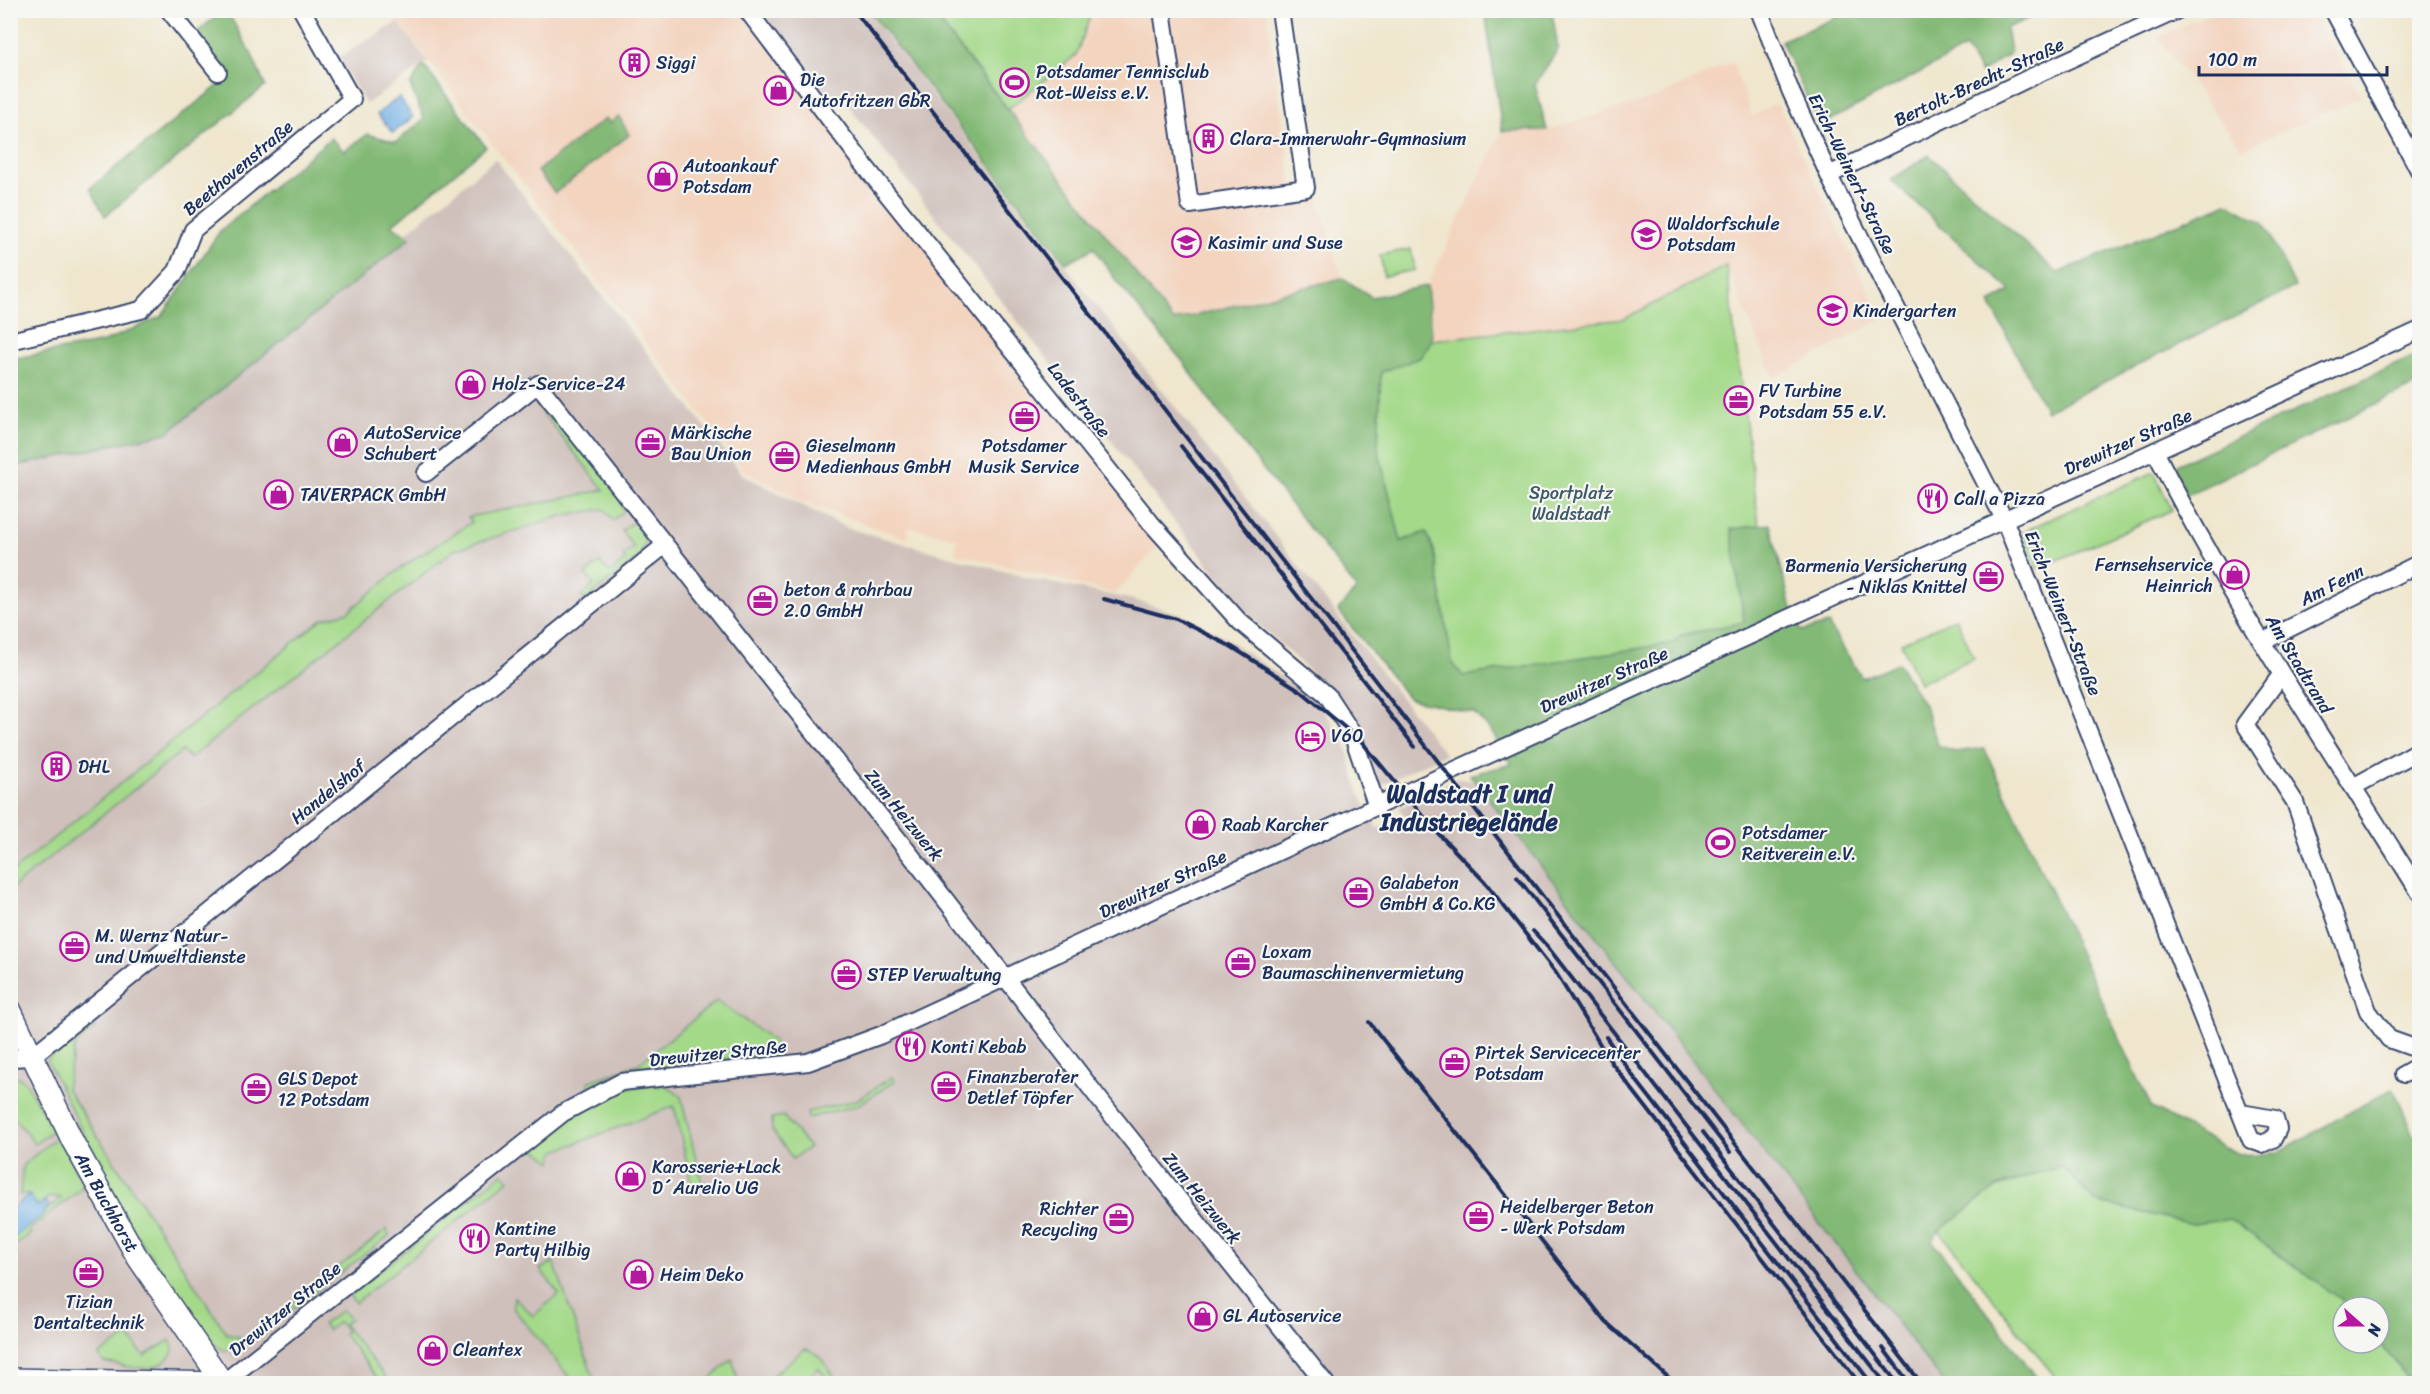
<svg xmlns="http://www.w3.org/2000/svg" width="2430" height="1394" font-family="Sriracha,sans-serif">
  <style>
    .built { fill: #f3d4bf }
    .industrial { fill: #cfc0bb }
    .green { fill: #a4d98a; stroke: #608474; stroke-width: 1.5 }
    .forest { fill: #83b976; stroke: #4f746a; stroke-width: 1.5 }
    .water { fill: #72b0e5; stroke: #4670a2; stroke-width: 1.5 }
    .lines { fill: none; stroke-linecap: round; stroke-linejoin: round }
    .minor-casing { stroke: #3b4a6f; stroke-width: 20 }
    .major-casing { stroke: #3b4a6f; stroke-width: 24 }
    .minor { stroke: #fff; stroke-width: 16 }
    .major { stroke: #fff; stroke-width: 21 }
    .rail { stroke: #1b2f5e; stroke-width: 4 }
    .labels { text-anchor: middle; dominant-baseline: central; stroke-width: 4.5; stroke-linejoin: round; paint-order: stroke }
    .poi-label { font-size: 18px; fill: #1b2f5e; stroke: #f6f6f2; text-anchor: start }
    .street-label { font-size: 18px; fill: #1b2f5e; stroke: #f6f6f2 }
    .park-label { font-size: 18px; fill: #3d5a69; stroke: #f6f6f2 }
    .district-label { font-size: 24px; font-weight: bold; fill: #1b2f5e; stroke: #f6f6f2 }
  </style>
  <rect width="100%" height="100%" fill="#f6f6f2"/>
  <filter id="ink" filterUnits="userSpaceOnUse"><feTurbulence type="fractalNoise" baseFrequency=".0167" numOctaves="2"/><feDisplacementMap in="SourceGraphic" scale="12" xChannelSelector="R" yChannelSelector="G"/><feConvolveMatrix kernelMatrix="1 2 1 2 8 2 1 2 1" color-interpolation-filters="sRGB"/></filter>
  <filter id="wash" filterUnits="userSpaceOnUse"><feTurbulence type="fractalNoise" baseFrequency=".008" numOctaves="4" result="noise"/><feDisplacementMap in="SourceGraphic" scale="24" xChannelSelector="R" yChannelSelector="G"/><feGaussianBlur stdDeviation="1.35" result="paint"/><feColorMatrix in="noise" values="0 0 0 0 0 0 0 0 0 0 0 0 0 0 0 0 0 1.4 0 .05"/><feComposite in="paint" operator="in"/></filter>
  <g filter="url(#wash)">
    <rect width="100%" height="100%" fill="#efe6cd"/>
    <g class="built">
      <path d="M390,11h350l356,451 61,85 -42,47 -160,-41 2,-15 -48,-11 -2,12 -109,-39 -54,-30z"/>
      <path d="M1092,11h175l27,190 24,-3 24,80 -169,43 -165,-212 68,-54z"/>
      <path d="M2216,11h96l49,86 -119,52 -84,-112z"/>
      <path d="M1732,62l20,54 25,-13 105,216 -108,59 -48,-112 -102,53 -192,21 -5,-54 75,-155 45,-1 111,-33z"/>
    </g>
    <g class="industrial">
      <path d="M756,11h111l578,743 -64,31 -5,-6 -18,-55 -21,-28 -90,-82 -403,-514 -31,-17z"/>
      <path d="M398,22l30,40 -62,42 -28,-46z"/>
      <path d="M495,159l248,316 104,53 189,52 98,20 47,14 39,20 97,68 27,38 16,55 17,34 16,-7 21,6 -15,-20 59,-30 16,2 470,603 -1933,1v-924l156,-29z"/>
    </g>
    <g class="green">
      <path d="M931,11h161l-16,44 -68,54z"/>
      <path d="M1411,249l4,21 -31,6 -4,-21z"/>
      <path d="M1726,266l44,346 -205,84 -113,-21 -135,-319 115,-16 192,-21z"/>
      <path d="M543,398l77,96 3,18 -10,8 -9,-11 -39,6 -111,35 -264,208 -8,-7 -171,138v-16l311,-254 26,-7 54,-45 70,-45 -4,-5 136,-27 -69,-87z"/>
      <path d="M2154,472l18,38 -135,59 -15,-37z"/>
      <path d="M636,523l10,14 -5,18 -56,45 -4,-4 13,-11 -9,-11 15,-12 10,11 16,-13 -3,-4 11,-9 -12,-16 8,-7z"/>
      <path d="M1956,618l18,40 -55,25 -18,-40z"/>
      <path d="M717,1001l57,40 2,15 -74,5 -89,14 -23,13 -2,-6 50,-18z"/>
      <path d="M92,1024l3,4 -20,17 -9,43 161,246 20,5 140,-110 2,7 -148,112 -16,3 -11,-6 -85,-120 -82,-165z"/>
      <path d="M10,1073l15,8 28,49 -18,14 -24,-30z"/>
      <path d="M892,1077l3,4 -37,24 -50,13 -1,-6 50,-12z"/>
      <path d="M666,1085l15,12 22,90 -10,3 -19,-84 -118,45 -4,11 -23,-18 37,-27 57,-29z"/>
      <path d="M783,1116l26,31 -16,12 -21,-29v-12z"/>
      <path d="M57,1137l25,44 -1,8 -52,41 2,3 -20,16v-9l50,-42 -11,-2 -12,10 -9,-11 -9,-1 3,-29z"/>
      <path d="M2062,1166l34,36 97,22 37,-5 121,88h-8v36h36v-3l28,38 1,5h-348l-121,-152 58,-44z"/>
      <path d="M503,1173l6,7 -154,123 -6,-8z"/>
      <path d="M554,1262l41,121h-21l-61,-75 1,-11 19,19 26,-22 -19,-25z"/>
      <path d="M342,1310l8,9 -7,5 47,59h-9l-38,-50 3,-2 -7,-9 -11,8 -5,-6z"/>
      <path d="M128,1335l16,21 26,-16 4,10c-15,28 -45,17 -71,12l-4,-7z"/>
      <path d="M805,1349c14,1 26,24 34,34h-8l-12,-15 -14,11 -17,1v3h-20l6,-9z"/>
      <path d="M732,1359l7,24h-33z"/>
    </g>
    <g class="forest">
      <path d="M1854,10h193v1l-41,17 4,25 -29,20 -16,-25 -145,78 -39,-85z"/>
      <path d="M223,11h4l25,44 13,31 -160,130 -15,-28 139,-111 -32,-45z"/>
      <path d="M869,11h62l242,310 169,-43 30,19 55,-11 5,54 -12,18 -39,14 -3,77 23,92 25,-9 8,18 18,112 11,14 209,-33 9,-8 63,-13 -13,-93 39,-5 19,76 12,31 27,-7 34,54 36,-15 26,42 14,40 17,7 29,-4 168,360 86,47 39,-2 116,-65 26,58v237h-11l-1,-5 -28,-38v-33h-28l-121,-88 -37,5 -98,-22 -33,-36 -65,21 -58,44 -7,9 109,143h-97l-470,-603 -4,-5 42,-11 -21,-33 -17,-18 -65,-14 -71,-89 19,-21 -140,-179 -33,-47 -67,-81 -23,-34 -28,15z"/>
      <path d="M1485,11h67l6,38 -23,36 12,45 -45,1z"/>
      <path d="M423,65l63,82 -94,78 18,13 -243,195 -156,34v-108l93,-17 58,-26 58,-85 111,-93 13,13 24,-17 28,8 28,-23 -14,-34z"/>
      <path d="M619,116l10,19 -74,58 -18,-22 69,-53 4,5z"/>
      <path d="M1929,155l128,118 171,-70 36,20 31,64 -249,124 -56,-108 21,-12 -120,-111z"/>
      <path d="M2419,354v29l-232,112 -13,-29z"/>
    </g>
    <g class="water">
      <path d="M399,97l14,20 -20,16 -16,-19z"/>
      <path d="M29,1195l9,11 7,-5 4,6 -6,4 1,3 -33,26v-30z"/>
    </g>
  </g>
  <g filter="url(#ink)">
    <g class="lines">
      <defs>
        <g id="minor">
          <path d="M169,10l49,62"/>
          <path d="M747,10l121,160 283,353 88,98 88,74 25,38 25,74"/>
          <path d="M1162,10l28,195 116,-17 -26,-178"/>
          <path d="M1759,10l32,82 41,90 172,337 247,621 11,4 11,-5 5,-10 -3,-10 -34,-6"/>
          <path d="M2333,10l87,162"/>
          <path d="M1829,175l200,-97 149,-68"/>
          <path d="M10,341l131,-31 36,-39 16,-41 159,-131 -50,-89"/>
          <path d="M2155,451c77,154 174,296 265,442"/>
          <path d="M426,473l112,-89 386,488 179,232 223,280"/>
          <path d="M2262,642l158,-79"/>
          <path d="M2281,675l-36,49 50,78 73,209 21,28 31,11"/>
          <path d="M2353,787l67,-37"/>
          <path d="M10,1058l21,-1 634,-512"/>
          <path d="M2404,1074l16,-9"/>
          <path d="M223,1383l340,-270 58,-31 187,-20 73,-27 572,-264 967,-441"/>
        </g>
        <g id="major">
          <path id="s1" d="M10,1009l63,133 63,113 87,128"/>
          <path d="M10,1379l213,4"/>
        </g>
      </defs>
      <use href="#minor" class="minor-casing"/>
      <use href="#major" class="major-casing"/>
      <use href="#minor" class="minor"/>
      <use href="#major" class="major"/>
      <g class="rail">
        <path d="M854,10l1068,1374"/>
        <path d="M1181,446l234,301"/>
        <path d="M1104,599l72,20 56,28 69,44 60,50 73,88 51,53 71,91 55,89 249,322"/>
        <path d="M1517,877l213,275"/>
        <path d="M1533,931l14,15 339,438"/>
        <path d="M1369,1022l237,300 70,62"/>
        <path d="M1606,1037l27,39 239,308"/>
        <path d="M1703,1132l195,252"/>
        <path d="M1883,1348l27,36"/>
      </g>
    </g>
  </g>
  <defs>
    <symbol id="building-ring" viewBox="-11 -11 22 22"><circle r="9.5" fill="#f6f6f2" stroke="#b5179e" stroke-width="1.5"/><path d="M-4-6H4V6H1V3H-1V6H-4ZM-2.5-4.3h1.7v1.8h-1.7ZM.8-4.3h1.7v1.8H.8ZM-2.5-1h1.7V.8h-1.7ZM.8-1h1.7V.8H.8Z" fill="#b5179e"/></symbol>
    <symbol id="stadium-ring" viewBox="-11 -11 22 22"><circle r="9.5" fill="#f6f6f2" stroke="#b5179e" stroke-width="1.5"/><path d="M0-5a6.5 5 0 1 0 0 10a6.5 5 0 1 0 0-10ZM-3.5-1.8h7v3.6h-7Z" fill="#b5179e"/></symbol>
    <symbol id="shop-ring" viewBox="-11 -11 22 22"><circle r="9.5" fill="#f6f6f2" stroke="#b5179e" stroke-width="1.5"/><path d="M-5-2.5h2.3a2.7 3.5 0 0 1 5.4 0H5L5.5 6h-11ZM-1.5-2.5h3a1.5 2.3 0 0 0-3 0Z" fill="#b5179e"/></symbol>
    <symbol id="school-ring" viewBox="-11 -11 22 22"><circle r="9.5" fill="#f6f6f2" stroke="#b5179e" stroke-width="1.5"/><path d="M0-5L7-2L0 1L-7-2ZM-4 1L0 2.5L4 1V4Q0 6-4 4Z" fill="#b5179e"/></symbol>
    <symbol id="office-ring" viewBox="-11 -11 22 22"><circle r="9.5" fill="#f6f6f2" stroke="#b5179e" stroke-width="1.5"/><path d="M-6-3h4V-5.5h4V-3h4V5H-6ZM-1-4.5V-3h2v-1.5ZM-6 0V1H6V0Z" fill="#b5179e"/></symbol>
    <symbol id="restaurant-ring" viewBox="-11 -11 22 22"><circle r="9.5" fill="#f6f6f2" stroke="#b5179e" stroke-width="1.5"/><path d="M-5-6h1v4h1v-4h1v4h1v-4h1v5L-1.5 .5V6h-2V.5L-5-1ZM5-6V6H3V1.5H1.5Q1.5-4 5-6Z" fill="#b5179e"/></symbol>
    <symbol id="hotel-ring" viewBox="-11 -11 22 22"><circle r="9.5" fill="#f6f6f2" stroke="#b5179e" stroke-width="1.5"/><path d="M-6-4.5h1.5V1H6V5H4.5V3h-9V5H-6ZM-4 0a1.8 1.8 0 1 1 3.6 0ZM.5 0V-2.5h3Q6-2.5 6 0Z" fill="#b5179e"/></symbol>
  </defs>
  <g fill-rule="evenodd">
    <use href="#building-ring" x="618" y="46" width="33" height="33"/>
    <use href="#stadium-ring" x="998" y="66" width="33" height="33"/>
    <use href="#shop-ring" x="762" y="74" width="33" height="33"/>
    <use href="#building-ring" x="1192" y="122" width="33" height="33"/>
    <use href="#shop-ring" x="646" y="160" width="33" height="33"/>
    <use href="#school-ring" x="1630" y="218" width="33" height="33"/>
    <use href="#school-ring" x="1170" y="226" width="33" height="33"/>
    <use href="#school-ring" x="1816" y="294" width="33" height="33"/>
    <use href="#shop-ring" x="454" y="368" width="33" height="33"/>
    <use href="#office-ring" x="1722" y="384" width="33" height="33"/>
    <use href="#office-ring" x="1008" y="400" width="33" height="33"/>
    <use href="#shop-ring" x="326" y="426" width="33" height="33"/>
    <use href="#office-ring" x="634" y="426" width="33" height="33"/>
    <use href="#office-ring" x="768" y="440" width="33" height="33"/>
    <use href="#shop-ring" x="262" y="478" width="33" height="33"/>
    <use href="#restaurant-ring" x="1916" y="482" width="33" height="33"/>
    <use href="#shop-ring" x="2218" y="558" width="33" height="33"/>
    <use href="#office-ring" x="1972" y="560" width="33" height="33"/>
    <use href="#office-ring" x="746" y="584" width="33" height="33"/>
    <use href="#hotel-ring" x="1294" y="720" width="33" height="33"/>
    <use href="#building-ring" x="40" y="750" width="33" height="33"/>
    <use href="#shop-ring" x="1184" y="808" width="33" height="33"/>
    <use href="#stadium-ring" x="1704" y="826" width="33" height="33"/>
    <use href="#office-ring" x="1342" y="876" width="33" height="33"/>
    <use href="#office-ring" x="58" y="930" width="33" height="33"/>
    <use href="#office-ring" x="1224" y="946" width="33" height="33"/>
    <use href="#office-ring" x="830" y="958" width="33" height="33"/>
    <use href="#restaurant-ring" x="894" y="1030" width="33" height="33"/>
    <use href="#office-ring" x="1438" y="1046" width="33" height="33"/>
    <use href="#office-ring" x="930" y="1070" width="33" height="33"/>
    <use href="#office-ring" x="240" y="1072" width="33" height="33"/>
    <use href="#shop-ring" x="614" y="1160" width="33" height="33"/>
    <use href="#office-ring" x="1462" y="1200" width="33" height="33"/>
    <use href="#office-ring" x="1102" y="1202" width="33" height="33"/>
    <use href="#restaurant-ring" x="458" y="1222" width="33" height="33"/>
    <use href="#office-ring" x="72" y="1256" width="33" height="33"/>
    <use href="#shop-ring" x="622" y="1258" width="33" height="33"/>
    <use href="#shop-ring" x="1186" y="1300" width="33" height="33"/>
    <use href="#shop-ring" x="416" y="1334" width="33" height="33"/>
  </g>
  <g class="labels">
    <g class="poi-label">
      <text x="656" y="63">Siggi</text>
      <text x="1036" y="72">Potsdamer Tennisclub<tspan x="1036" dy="21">Rot-Weiss e.V.</tspan></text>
      <text x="800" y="80">Die<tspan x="800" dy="21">Autofritzen GbR</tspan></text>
      <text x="1230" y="139">Clara-Immerwahr-Gymnasium</text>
      <text x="683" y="166">Autoankauf<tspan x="683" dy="21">Potsdam</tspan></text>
      <text x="1667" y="224">Waldorfschule<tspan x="1667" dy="21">Potsdam</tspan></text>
      <text x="1208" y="243">Kasimir und Suse</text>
      <text x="1853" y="311">Kindergarten</text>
      <text x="492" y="384">Holz-Service-24</text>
      <text x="1759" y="391">FV Turbine<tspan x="1759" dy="21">Potsdam 55 e.V.</tspan></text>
      <text x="364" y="433">AutoService<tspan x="364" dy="21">Schubert</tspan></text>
      <text x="671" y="433">Märkische<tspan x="671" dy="21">Bau Union</tspan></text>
      <text x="806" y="446">Gieselmann<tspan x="806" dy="21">Medienhaus GmbH</tspan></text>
      <text x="1024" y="446" text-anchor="middle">Potsdamer<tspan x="1024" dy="21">Musik Service</tspan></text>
      <text x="300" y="495">TAVERPACK GmbH</text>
      <text x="1954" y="499">Call a Pizza</text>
      <text x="2213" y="565" text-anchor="end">Fernsehservice<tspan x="2213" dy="21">Heinrich</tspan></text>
      <text x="1967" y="566" text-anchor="end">Barmenia Versicherung<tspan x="1967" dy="21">- Niklas Knittel</tspan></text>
      <text x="784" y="590">beton &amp; rohrbau<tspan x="784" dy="21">2.0 GmbH</tspan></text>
      <text x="1331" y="736">V60</text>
      <text x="78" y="767">DHL</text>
      <text x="1222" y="825">Raab Karcher</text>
      <text x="1742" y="833">Potsdamer<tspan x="1742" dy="21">Reitverein e.V.</tspan></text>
      <text x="1380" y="883">Galabeton<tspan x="1380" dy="21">GmbH &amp; Co.KG</tspan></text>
      <text x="95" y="936">M. Wernz Natur-<tspan x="95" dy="21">und Umweltdienste</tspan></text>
      <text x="1262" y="952">Loxam<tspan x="1262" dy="21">Baumaschinenvermietung</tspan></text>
      <text x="867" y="975">STEP Verwaltung</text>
      <text x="931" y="1047">Konti Kebab</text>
      <text x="1475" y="1053">Pirtek Servicecenter<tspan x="1475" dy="21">Potsdam</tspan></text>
      <text x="967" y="1077">Finanzberater<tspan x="967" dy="21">Detlef Töpfer</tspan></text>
      <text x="278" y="1079">GLS Depot<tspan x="278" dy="21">12 Potsdam</tspan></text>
      <text x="652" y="1167">Karosserie+Lack<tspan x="652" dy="21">D´Aurelio UG</tspan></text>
      <text x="1500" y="1207">Heidelberger Beton<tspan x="1500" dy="21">- Werk Potsdam</tspan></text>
      <text x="1098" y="1209" text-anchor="end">Richter<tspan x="1098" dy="21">Recycling</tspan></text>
      <text x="495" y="1229">Kantine<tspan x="495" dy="21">Party Hilbig</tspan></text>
      <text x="660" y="1275">Heim Deko</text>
      <text x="89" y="1302" text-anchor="middle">Tizian<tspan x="89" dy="21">Dentaltechnik</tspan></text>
      <text x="1223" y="1316">GL Autoservice</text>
      <text x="453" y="1350">Cleantex</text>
    </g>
    <g class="street-label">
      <text transform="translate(1979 82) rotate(-25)">Bertolt-Brecht-Straße</text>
      <text transform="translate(238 168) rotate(-40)">Beethovenstraße</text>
      <text transform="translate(1852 174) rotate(64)">Erich-Weinert-Straße</text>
      <text transform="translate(1079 400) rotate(52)">Ladestraße</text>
      <text transform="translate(2128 442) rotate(-24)">Drewitzer Straße</text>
      <text transform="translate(2332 585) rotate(-27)">Am Fenn</text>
      <text transform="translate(2063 613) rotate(68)">Erich-Weinert-Straße</text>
      <text transform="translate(2299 664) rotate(59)">Am Stadtrand</text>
      <text transform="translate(1604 680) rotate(-24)">Drewitzer Straße</text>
      <text transform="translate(328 792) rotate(-39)">Handelshof</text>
      <text transform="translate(904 815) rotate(51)">Zum Heizwerk</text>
      <text transform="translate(1163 884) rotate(-25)">Drewitzer Straße</text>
      <text transform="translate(718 1053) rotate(-6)">Drewitzer Straße</text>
      <text transform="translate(1202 1198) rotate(51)">Zum Heizwerk</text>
      <text stroke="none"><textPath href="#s1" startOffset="216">Am Buchhorst</textPath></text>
      <text transform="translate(285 1309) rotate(-39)">Drewitzer Straße</text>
    </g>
    <g class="park-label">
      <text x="1571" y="493">Sportplatz<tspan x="1571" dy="21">Waldstadt</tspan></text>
    </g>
    <g class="district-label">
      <text x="1469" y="794">Waldstadt I und<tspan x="1469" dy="28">Industriegelände</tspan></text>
    </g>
  </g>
  <rect width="2430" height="1394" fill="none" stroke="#f6f6f2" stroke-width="36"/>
  <g transform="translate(2361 1325) rotate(111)"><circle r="28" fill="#f6f6f2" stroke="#9ea6b7" stroke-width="1.5"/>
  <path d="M0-4.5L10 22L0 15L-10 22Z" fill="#b5179e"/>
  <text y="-9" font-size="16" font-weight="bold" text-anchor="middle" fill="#1b2f5e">N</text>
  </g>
  <path d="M2199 66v9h188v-9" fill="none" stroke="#1b2f5e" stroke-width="3"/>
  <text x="2208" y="66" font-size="18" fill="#1b2f5e" stroke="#f6f6f2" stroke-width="4.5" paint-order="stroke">100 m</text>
</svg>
